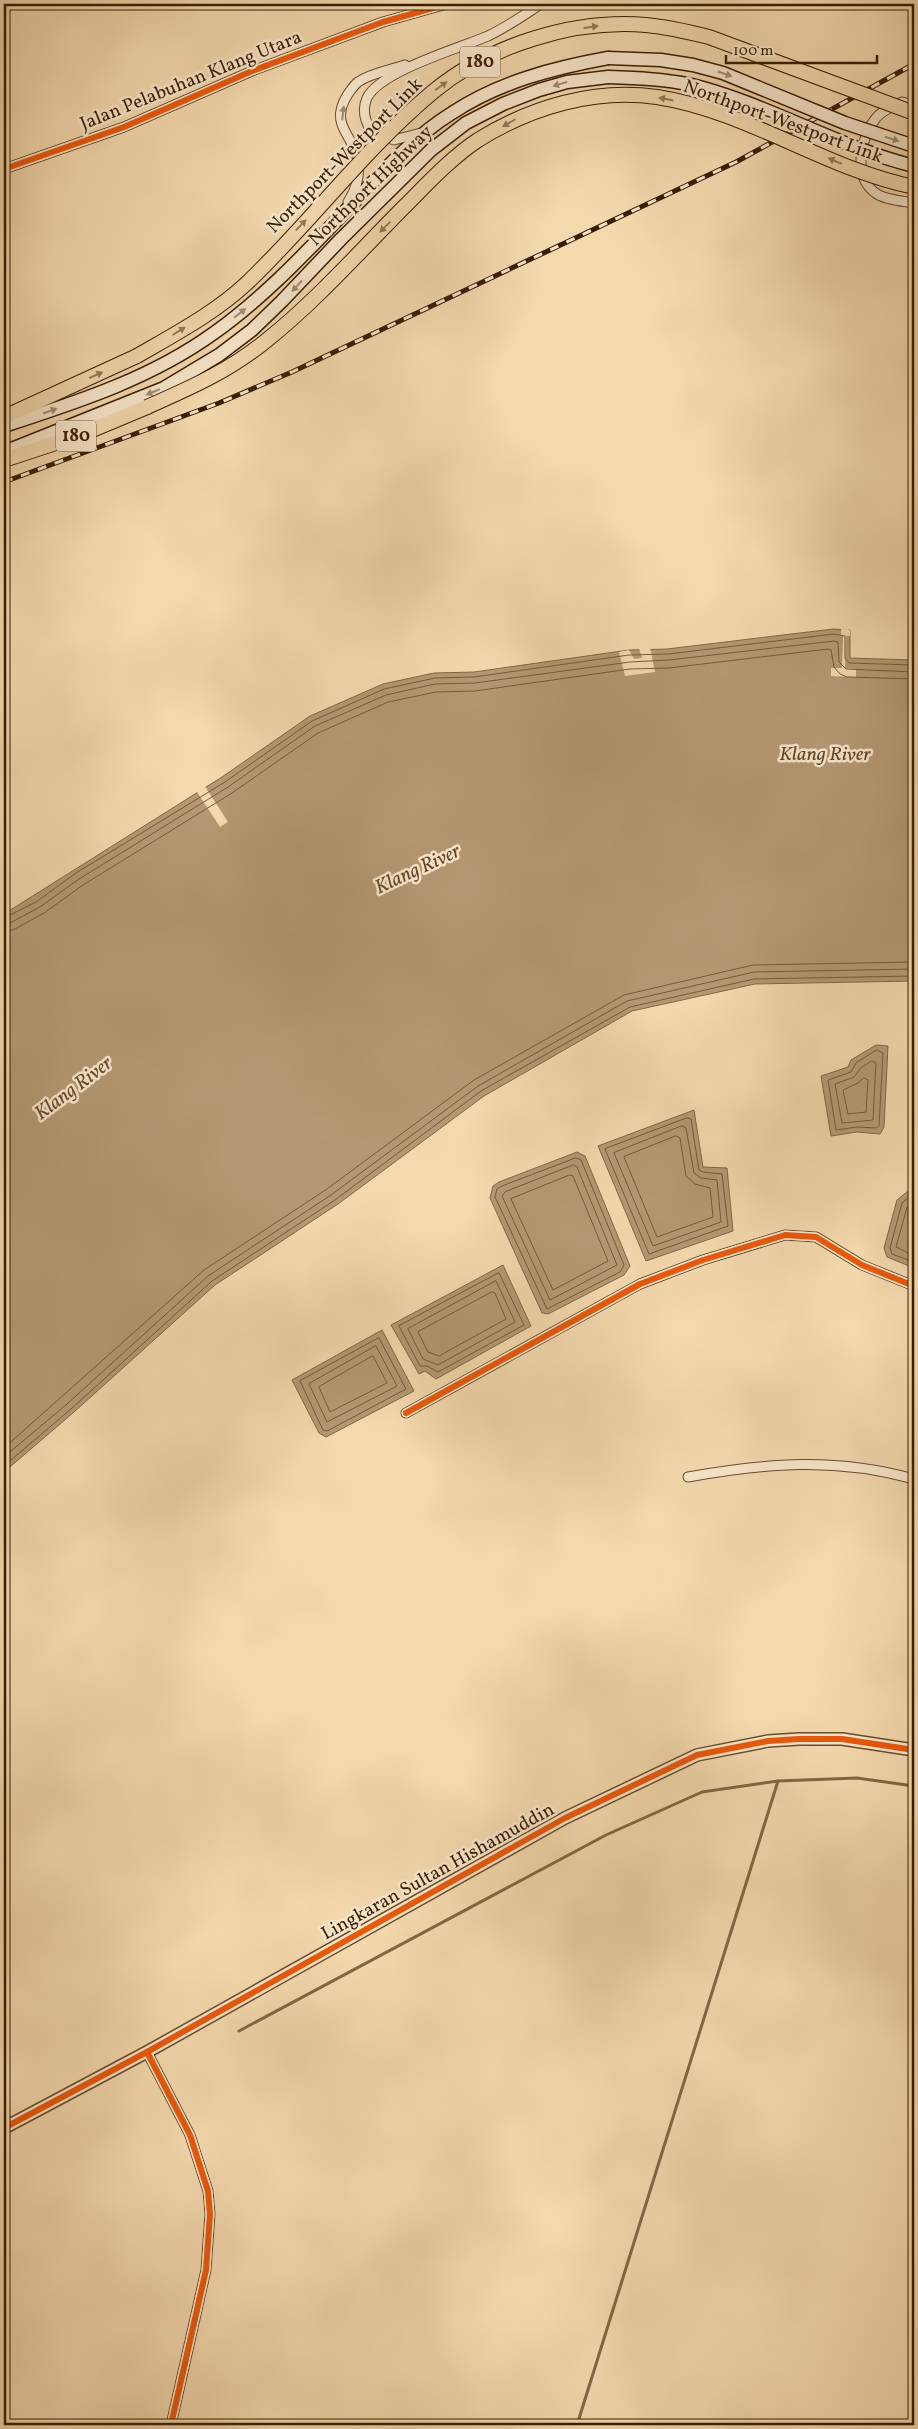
<svg xmlns="http://www.w3.org/2000/svg" width="918" height="2429" font-family="Vollkorn,serif">
  <style>
    .water { fill: #b49873; stroke: #826745 }
    .pier { fill: #f4d8ae }
    .lines { fill: none; stroke-linecap: round; stroke-linejoin: round }
    .shore { stroke: #765a3a; stroke-width: 1 }
    .stream { stroke: #826745; stroke-width: 3 }
    .minor-casing { stroke: #674c2c; stroke-width: 11 }
    .tertiary-casing { stroke: #674c2c; stroke-width: 14 }
    .secondary-casing { stroke: #381d01; stroke-width: 15 }
    .primary-casing { stroke: #381d01; stroke-width: 16 }
    .minor { stroke: #f8e6ca; stroke-width: 9 }
    .tertiary { stroke: #f8e6ca; stroke-width: 11 }
    .secondary { stroke: #f8e6ca; stroke-width: 12 }
    .primary { stroke: #f4d8ae; stroke-width: 14 }
    .rail-casing { stroke: #381d01; stroke-width: 5 }
    .rail { stroke: #f8e6ca; stroke-width: 3; stroke-dasharray: 9; stroke-linecap: butt }
    .secondary-bridge-casing { stroke: #381d01; stroke-width: 15; stroke-linecap: butt }
    .primary-bridge-casing { stroke: #381d01; stroke-width: 16; stroke-linecap: butt }
    .secondary-bridge { stroke: #f8e6ca; stroke-width: 12 }
    .primary-bridge { stroke: #f4d8ae; stroke-width: 14 }
    .cycleway-casing { stroke: #f8e6ca; stroke-width: 9 }
    .cycleway { stroke: #e8590c; stroke-width: 6 }
    .oneway { fill: #967a58 }
    .oneway2 { fill: #a28c70 }
    .labels { text-anchor: middle; dominant-baseline: central; stroke-width: 5; stroke-linejoin: round; paint-order: stroke }
    .shield { fill: #f8e6ca; stroke: #72593d; stroke-width: 1 }
    .shield-label { font-size: 18px; font-weight: bold; fill: #381d01 }
    .street-label { font-size: 19px; fill: #381d01; stroke: #f8e6ca }
    .water-label { font-size: 20px; font-style: italic; fill: #634829; stroke: #f8e6ca }
  </style>
  <rect width="100%" height="100%" fill="#f4d8ae"/>
  <filter id="stains"><feTurbulence type="fractalNoise" baseFrequency=".004" numOctaves="4"/><feColorMatrix values="0 0 0 0 .2 0 0 0 0 .09 0 0 0 0 .02 0 0 0 .5 -.17"/></filter>
  <radialGradient id="worn" r=".72"><stop offset=".6" stop-color="#630" stop-opacity="0"/><stop offset="1" stop-color="#630" stop-opacity=".3"/></radialGradient>
  <g class="water">
    <path d="M833,629l17,1v28l64,2v321l-159,3 -123,27 -148,85 -146,108 -123,81 -141,127 -70,60v-558l218,-137 88,-61 73,-32 51,-11 40,-1 155,-22 38,-1z"/>
    <path d="M876,1045l12,1 -4,81 -4,7 -23,-2 -26,4 -10,-60 27,-9 3,-7z"/>
    <path d="M694,1110l9,57 24,1 6,63 -87,30 -48,-115z"/>
    <path d="M577,1152l8,4 45,110 -6,9 -76,39 -6,-1 -52,-115 3,-12 6,-4z"/>
    <path d="M912,1188h2v80l-27,-11 -3,-9 13,-48z"/>
    <path d="M503,1265l28,61 -95,53 -11,-8 -6,3 -28,-49z"/>
    <path d="M382,1330l32,61 -88,46 -7,-4 -27,-53z"/>
  </g>
  <g class="pier">
    <path d="M843,627l7,3v6h-4l-1,32 11,1v8l-25,-1v-8h11l1,-32h-2v-6z"/>
    <path d="M650,647l5,25 -30,4 -6,-24 10,-2 5,9 8,-1 -3,-10z"/>
    <path d="M204,785l24,37 -8,5 -23,-35 -1,-2z"/>
  </g>
  <g class="lines">
    <g class="shore">
      <path d="M4,918l32,-16 40,-29 149,-91 87,-61 72,-32 51,-11 39,-1 155,-22 39,-1 166,-20 11,2v22l4,5 65,2"/>
      <path d="M4,924l6,-1 30,-16 39,-28 149,-92 87,-61 71,-31 49,-11 40,-1 155,-21 39,-2 165,-19 4,1 1,20 7,7 68,3"/>
      <path d="M4,932l9,-2 31,-17 39,-28 149,-92 86,-60 70,-31 48,-10 39,-1 155,-22 39,-1 159,-19 3,1 3,17 6,7 7,3 67,2"/>
      <path d="M877,1050l6,3 -4,73 -3,2 -19,-1 -21,3 -8,-50 23,-8 5,-9z"/>
      <path d="M872,1061l4,2 -3,57 -31,3 -7,-39 19,-7 7,-9z"/>
      <path d="M864,1078l4,2 -2,32 -18,2 -5,-24 15,-7z"/>
      <path d="M687,1118l4,1 8,51 4,2 19,2 6,52 -79,28 -44,-105z"/>
      <path d="M682,1126l4,2 8,45 7,5 16,2 4,42 -68,24 -39,-93z"/>
      <path d="M676,1136l4,2 6,38 9,8 15,4 3,29 -56,20 -33,-80z"/>
      <path d="M576,1158l5,2 43,105 -4,7 -73,37 -52,-112 2,-8 5,-3z"/>
      <path d="M574,1165l3,2 40,98 -67,35 -48,-104 3,-4z"/>
      <path d="M570,1175l3,1 35,85 -55,29 -42,-91z"/>
      <path d="M914,1193l-12,10 -12,45 2,6 22,8"/>
      <path d="M914,1200l-7,7 -11,40 18,9"/>
      <path d="M499,1273l25,52 -86,47 -11,-6h-7l-21,-40z"/>
      <path d="M496,1281l19,41 -77,43 -15,-6 -15,-30z"/>
      <path d="M492,1292l3,1 11,26 -67,37 -11,-4 -10,-20z"/>
      <path d="M379,1338l27,51 -79,42 -4,-1 -23,-49z"/>
      <path d="M376,1346l21,40 -70,36 -18,-38z"/>
      <path d="M373,1356l14,27 -57,29 -11,-25z"/>
      <path d="M4,1448l200,-178 123,-81 147,-109 150,-85 129,-30 161,-3"/>
      <path d="M4,1457l63,-53 141,-128 123,-81 147,-109 149,-85 127,-29 160,-3"/>
      <path d="M4,1466l67,-57 141,-128 123,-81 146,-109 149,-84 124,-28 160,-3"/>
    </g>
    <g class="stream">
      <path d="M239,2031l367,-196 96,-43 76,-11 79,-3 57,8"/>
      <path d="M577,2425l201,-644"/>
    </g>
    <defs>
      <g id="minor">
        <path d="M914,105l-12,-3c-8,4 -20,8 -26,16 -16,20 -24,60 1,76 9,6 26,7 37,9"/>
        <path d="M421,133l-27,7 -23,-9c-6,-10 -9,-22 -4,-33 13,-27 93,-50 121,-62 19,-9 36,-21 53,-32"/>
        <path d="M4,169l120,-42 128,-56 131,-49 64,-18"/>
        <path d="M348,202c8,-12 12,-25 10,-40 -2,-26 -31,-36 -10,-68 3,-4 6,-9 10,-12 13,-9 32,-12 47,-17"/>
        <path d="M406,1413l234,-129 63,-24 82,-25 31,2 46,28 52,21"/>
        <path d="M688,1477c80,-14 147,-20 226,2"/>
        <path d="M147,2052l43,83 18,56 2,23 -4,56 -35,155"/>
      </g>
      <path id="tertiary" d="M4,2128l143,-76 418,-234 132,-63 71,-14 31,-2h43l72,11"/>
      <g id="secondary">
        <path d="M4,426c73,-24 146,-47 210,-93 45,-32 84,-72 122,-112 37,-38 71,-80 116,-108 47,-31 101,-45 156,-55"/>
        <path d="M4,452l160,-64 55,-33 33,-25 30,-29 59,-62 90,-89 35,-27 37,-19 36,-14 28,-8 41,-5"/>
      </g>
      <g id="primary">
        <path d="M4,417l133,-61"/>
        <path d="M4,460l76,-25 67,-28"/>
      </g>
    </defs>
    <use href="#minor" class="minor-casing"/>
    <use href="#tertiary" class="tertiary-casing"/>
    <use href="#secondary" class="secondary-casing"/>
    <use href="#primary" class="primary-casing"/>
    <use href="#minor" class="minor"/>
    <use href="#tertiary" class="tertiary"/>
    <use href="#secondary" class="secondary"/>
    <use href="#primary" class="primary"/>
    <defs>
      <path id="rail" d="M4,482l215,-79 73,-31 444,-210 178,-98"/>
    </defs>
    <use href="#rail" class="rail-casing"/>
    <use href="#rail" class="rail"/>
    <defs>
      <g id="secondary-bridge">
        <path d="M608,58l53,2 32,5 30,8 122,50 69,23"/>
        <path d="M608,77c28,1 56,2 84,8 76,19 145,62 222,81"/>
      </g>
      <g id="primary-bridge">
        <path d="M137,356c38,-22 78,-43 110,-73 65,-62 118,-135 187,-192 56,-46 140,-72 212,-66 21,2 43,7 63,12l205,76"/>
        <path d="M147,407c45,-20 82,-36 120,-67 50,-40 93,-89 138,-134 23,-23 46,-48 73,-66 53,-33 117,-52 179,-43 91,14 168,72 257,90"/>
      </g>
    </defs>
    <use href="#secondary-bridge" class="secondary-bridge-casing"/>
    <use href="#primary-bridge" class="primary-bridge-casing"/>
    <use href="#secondary-bridge" class="secondary-bridge"/>
    <use href="#primary-bridge" class="primary-bridge"/>
    <defs>
      <g id="cycleway">
        <path d="M4,169l120,-42 128,-56 131,-49 64,-18"/>
        <path d="M406,1413l234,-129 63,-24 82,-25 31,2 46,28 52,21"/>
        <path d="M147,2052l43,83 18,56 2,23 -4,56 -35,155"/>
        <path d="M4,2128l143,-76 418,-234 132,-63 71,-14 31,-2h43l72,11"/>
      </g>
    </defs>
    <use href="#cycleway" class="cycleway-casing"/>
    <use href="#cycleway" class="cycleway"/>
  </g>
  <defs><path id="oneway-solid" d="M-6-.8H1V-3.2L6.5 0L1 3.2V.8H-6Z" transform="scale(1.25)"/></defs>
  <g class="oneway">
    <use href="#oneway-solid" transform="translate(591 27) rotate(-8)"/>
    <use href="#oneway-solid" transform="translate(441 86) rotate(-35)"/>
    <use href="#oneway-solid" transform="translate(666 99) rotate(-169)"/>
    <use href="#oneway-solid" transform="translate(509 123) rotate(150)"/>
    <use href="#oneway-solid" transform="translate(835 161) rotate(-157)"/>
    <use href="#oneway-solid" transform="translate(301 225) rotate(-46)"/>
    <use href="#oneway-solid" transform="translate(385 227) rotate(135)"/>
    <use href="#oneway-solid" transform="translate(179 331) rotate(-32)"/>
    <use href="#oneway-solid" transform="translate(96 375) rotate(-24)"/>
  </g>
  <g class="oneway2">
    <use href="#oneway-solid" transform="translate(725 74) rotate(19)"/>
    <use href="#oneway-solid" transform="translate(560 84) rotate(164)"/>
    <use href="#oneway-solid" transform="translate(343 113) rotate(-83)"/>
    <use href="#oneway-solid" transform="translate(892 139) rotate(18)"/>
    <use href="#oneway-solid" transform="translate(297 286) rotate(133)"/>
    <use href="#oneway-solid" transform="translate(240 313) rotate(-39)"/>
    <use href="#oneway-solid" transform="translate(153 392) rotate(158)"/>
    <use href="#oneway-solid" transform="translate(50 411) rotate(-19)"/>
  </g>
  <g class="labels">
    <g class="shield">
      <rect x="460" y="46.5" width="40" height="31" rx="4"/>
      <rect x="56" y="420.5" width="40" height="31" rx="4"/>
    </g>
    <g class="shield-label">
      <text x="480" y="62">180</text>
      <text x="76" y="436">180</text>
    </g>
    <g class="street-label">
      <text transform="translate(191 81) rotate(-22)">Jalan Pelabuhan Klang Utara</text>
      <text transform="translate(783 122) rotate(20)">Northport-Westport Link</text>
      <text transform="translate(345 156) rotate(-45)">Northport-Westport Link</text>
      <text transform="translate(371 186) rotate(-44)">Northport Highway</text>
      <text transform="translate(438 1872) rotate(-29)">Lingkaran Sultan Hishamuddin</text>
    </g>
    <g class="water-label">
      <text x="825" y="755">Klang River</text>
      <text transform="translate(418 870) rotate(-25)">Klang River</text>
      <text transform="translate(74 1089) rotate(-37)">Klang River</text>
    </g>
  </g>
  <rect width="918" height="2429" fill="none" stroke="#f4d8ae" stroke-width="20"/>
  <rect x="5" y="5" width="908" height="2419" fill="none" stroke="#381d01" stroke-width="2.5"/>
  <rect x="10" y="10" width="898" height="2409" fill="none" stroke="#381d01"/>
  <path d="M726 55v8h151v-8" fill="none" stroke="#381d01" stroke-width="2.5"/>
  <text x="733" y="55" font-size="15" fill="#381d01" stroke="#f8e6ca" stroke-width="4" paint-order="stroke">100 m</text>
  <rect width="100%" height="100%" filter="url(#stains)"/>
  <rect width="100%" height="100%" fill="url(#worn)"/>
</svg>
